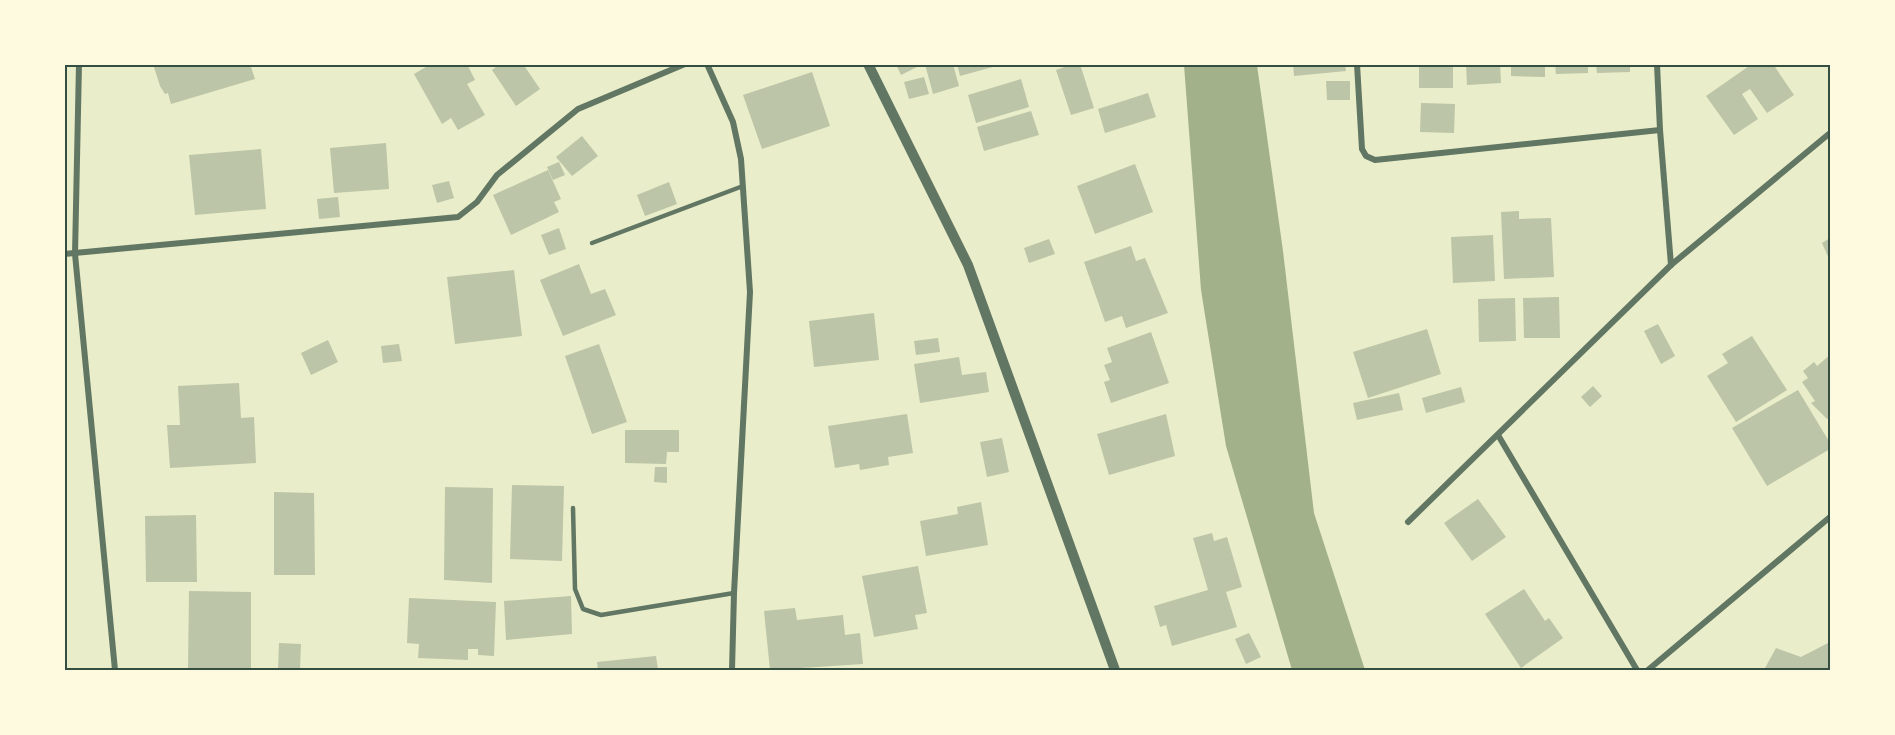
<svg xmlns="http://www.w3.org/2000/svg" width="1895" height="735" font-family="Montserrat,sans-serif">
  <style>
    .water { fill: #a3b18a }
    .building { fill: #bcc5a7 }
    .lines { fill: none; stroke-linecap: round; stroke-linejoin: round }
    .service { stroke: #617663; stroke-width: 4.5 }
    .minor { stroke: #617663; stroke-width: 6 }
    .tertiary { stroke: #617663; stroke-width: 10 }
    .neatline { fill: none; stroke: #344e41; stroke-width: 2 }
  </style>
  <rect width="100%" height="100%" fill="#e9edc9"/>
  <path class="water" d="M1184,65h73l26,186 31,262 51,157h-73l-66,-224 -25,-156z"/>
  <g class="building">
    <path d="M153,64h97l5,15 -84,25 -3,-11 -3,1 -5,-8z"/>
    <path d="M431,64h36l8,16 -8,4 18,31 -27,15 -7,-12 -9,6 -28,-50z"/>
    <path d="M500,64h23l17,25 -24,17 -24,-36z"/>
    <path d="M896,64h27l-22,11z"/>
    <path d="M925,64h28l6,22 -26,8z"/>
    <path d="M957,64h43v1l-40,11z"/>
    <path d="M1073,64h7l14,44 -23,7 -15,-45z"/>
    <path d="M1293,64h52l1,7 -52,5z"/>
    <rect x="1419" y="64" width="34" height="24"/>
    <path d="M1466,64h34l1,19 -34,2z"/>
    <path d="M1511,64h34v13l-34,-1z"/>
    <path d="M1555,64h33v9l-32,1z"/>
    <path d="M1596,64h34v8l-33,1z"/>
    <path d="M1752,64h21l21,31 -27,18 -17,-24 -8,5 16,25 -24,16 -28,-39z"/>
    <path d="M812,72l18,54 -68,23 -19,-54z"/>
    <path d="M924,77l5,17 -20,5 -5,-17z"/>
    <path d="M1021,79l8,28 -53,16 -8,-28z"/>
    <path d="M1326,81h24v19h-23z"/>
    <path d="M1148,93l8,24 -51,16 -7,-24z"/>
    <path d="M1421,103l34,1 -1,29 -34,-1z"/>
    <path d="M1031,111l8,24 -55,16 -7,-24z"/>
    <path d="M582,136l16,20 -26,20 -16,-19z"/>
    <path d="M386,143l3,46 -55,4 -4,-45z"/>
    <path d="M261,149l5,60 -71,6 -6,-60z"/>
    <path d="M559,162l6,13 -12,5 -6,-13z"/>
    <path d="M1135,164l18,48 -58,22 -18,-48z"/>
    <path d="M548,170l13,29 -7,3 5,10 -48,23 -18,-40z"/>
    <path d="M449,181l5,17 -17,5 -5,-18z"/>
    <path d="M669,182l8,22 -32,12 -8,-21z"/>
    <path d="M338,197l2,20 -21,2 -2,-20z"/>
    <path d="M1519,211v8l32,-1 3,59 -50,2 -3,-67z"/>
    <path d="M559,228l7,21 -17,6 -8,-20z"/>
    <path d="M1493,235l2,46 -42,2 -2,-46z"/>
    <path d="M1830,238v23l-8,-18z"/>
    <path d="M1049,239l6,15 -26,9 -5,-15z"/>
    <path d="M1131,246l5,15 9,-3 23,55 -42,15 -4,-12 -17,6 -21,-60z"/>
    <path d="M579,264l12,30 14,-5 11,26 -53,21 -23,-56z"/>
    <path d="M514,270l8,66 -67,8 -8,-67z"/>
    <path d="M1559,297l1,41h-36l-1,-40z"/>
    <path d="M1515,298l1,43 -37,1 -1,-43z"/>
    <path d="M874,313l5,47 -65,7 -5,-46z"/>
    <path d="M1658,324l17,32 -14,8 -17,-33z"/>
    <path d="M1427,329l14,45 -73,24 -15,-46z"/>
    <path d="M1151,332l18,51 -58,20 -7,-21 6,-2 -6,-15 8,-3 -5,-14z"/>
    <path d="M1752,336l35,54 -51,32 -29,-46 21,-13 -6,-9z"/>
    <path d="M938,338l2,14 -24,3 -2,-14z"/>
    <path d="M328,340l10,22 -27,13 -10,-22z"/>
    <path d="M399,344l3,17 -19,2 -2,-17z"/>
    <path d="M599,344l28,78 -35,12 -27,-78z"/>
    <path d="M1830,355v62l-3,2 -16,-16 4,-2 -13,-19 6,-4 -5,-7 11,-9 3,4z"/>
    <path d="M959,357l3,18 24,-3 3,20 -69,11 -6,-39z"/>
    <path d="M239,383l2,35 13,-1 2,46 -86,5 -3,-43h13l-2,-39z"/>
    <path d="M1593,386l9,10 -12,11 -9,-10z"/>
    <path d="M1461,387l4,15 -39,11 -4,-15z"/>
    <path d="M1798,390l32,53v6l-63,37 -35,-58z"/>
    <path d="M1399,393l4,17 -46,10 -4,-17z"/>
    <path d="M907,414l6,39 -25,4 1,8 -29,5 -1,-6 -24,4 -7,-42z"/>
    <path d="M1166,414l9,42 -66,19 -12,-41z"/>
    <path d="M625,430h54v22h-12l-1,12 -41,-1z"/>
    <path d="M1002,438l7,34 -22,5 -7,-35z"/>
    <path d="M655,467h12v16l-13,-1z"/>
    <path d="M512,485l52,1 -2,75 -52,-2z"/>
    <path d="M445,487l48,1 -1,95 -48,-3z"/>
    <path d="M274,492l40,1 1,82h-41z"/>
    <path d="M1478,499l28,38 -34,24 -28,-38z"/>
    <path d="M981,502l7,43 -62,11 -6,-35 38,-7 -1,-7z"/>
    <path d="M196,515l1,67h-51l-1,-66z"/>
    <path d="M1212,533l2,8 13,-4 15,50 -16,5 11,35 -65,19 -6,-21 -6,2 -6,-21 54,-16 -15,-52z"/>
    <path d="M918,566l9,47 -12,2 3,14 -44,8 -12,-61z"/>
    <path d="M1524,589l21,32 4,-3 14,20 -42,30 -36,-54z"/>
    <path d="M189,591l62,1v78h-63z"/>
    <path d="M571,596l1,38 -66,6 -2,-39z"/>
    <path d="M409,598l87,4 -2,54 -16,-1v-6h-10v11l-50,-2 1,-14 -12,-1z"/>
    <path d="M795,608l2,12 46,-5 2,20 15,-2 3,31 -93,6 -6,-59z"/>
    <path d="M1249,633l12,24 -15,7 -11,-25z"/>
    <path d="M1830,642v28h-66l12,-22 25,9z"/>
    <path d="M279,643l22,1 -1,26h-22z"/>
    <path d="M656,656l2,14h-60l-1,-8z"/>
  </g>
  <g class="lines">
    <g class="service">
      <path d="M592,243l151,-57"/>
      <path d="M573,508l2,81 8,20 18,6 133,-22"/>
    </g>
    <g class="minor">
      <path d="M79,64l-4,190 40,416"/>
      <path d="M707,64l26,58 8,37 9,133 -16,301 -2,77"/>
      <path d="M1357,64l5,85 4,7 9,4 285,-30"/>
      <path d="M1657,64l3,66 11,135"/>
      <path d="M64,254l394,-37 19,-15 20,-27 81,-66 107,-45"/>
      <path d="M1498,435l139,235"/>
      <path d="M1408,522l263,-257 159,-132"/>
      <path d="M1648,670l182,-153"/>
    </g>
    <path class="tertiary" d="M868,64l100,201 147,405"/>
  </g>
  <rect width="1895" height="735" fill="none" stroke="#fefae0" stroke-width="132"/>
  <rect x="66" y="66" width="1763" height="603" class="neatline"/>
</svg>
